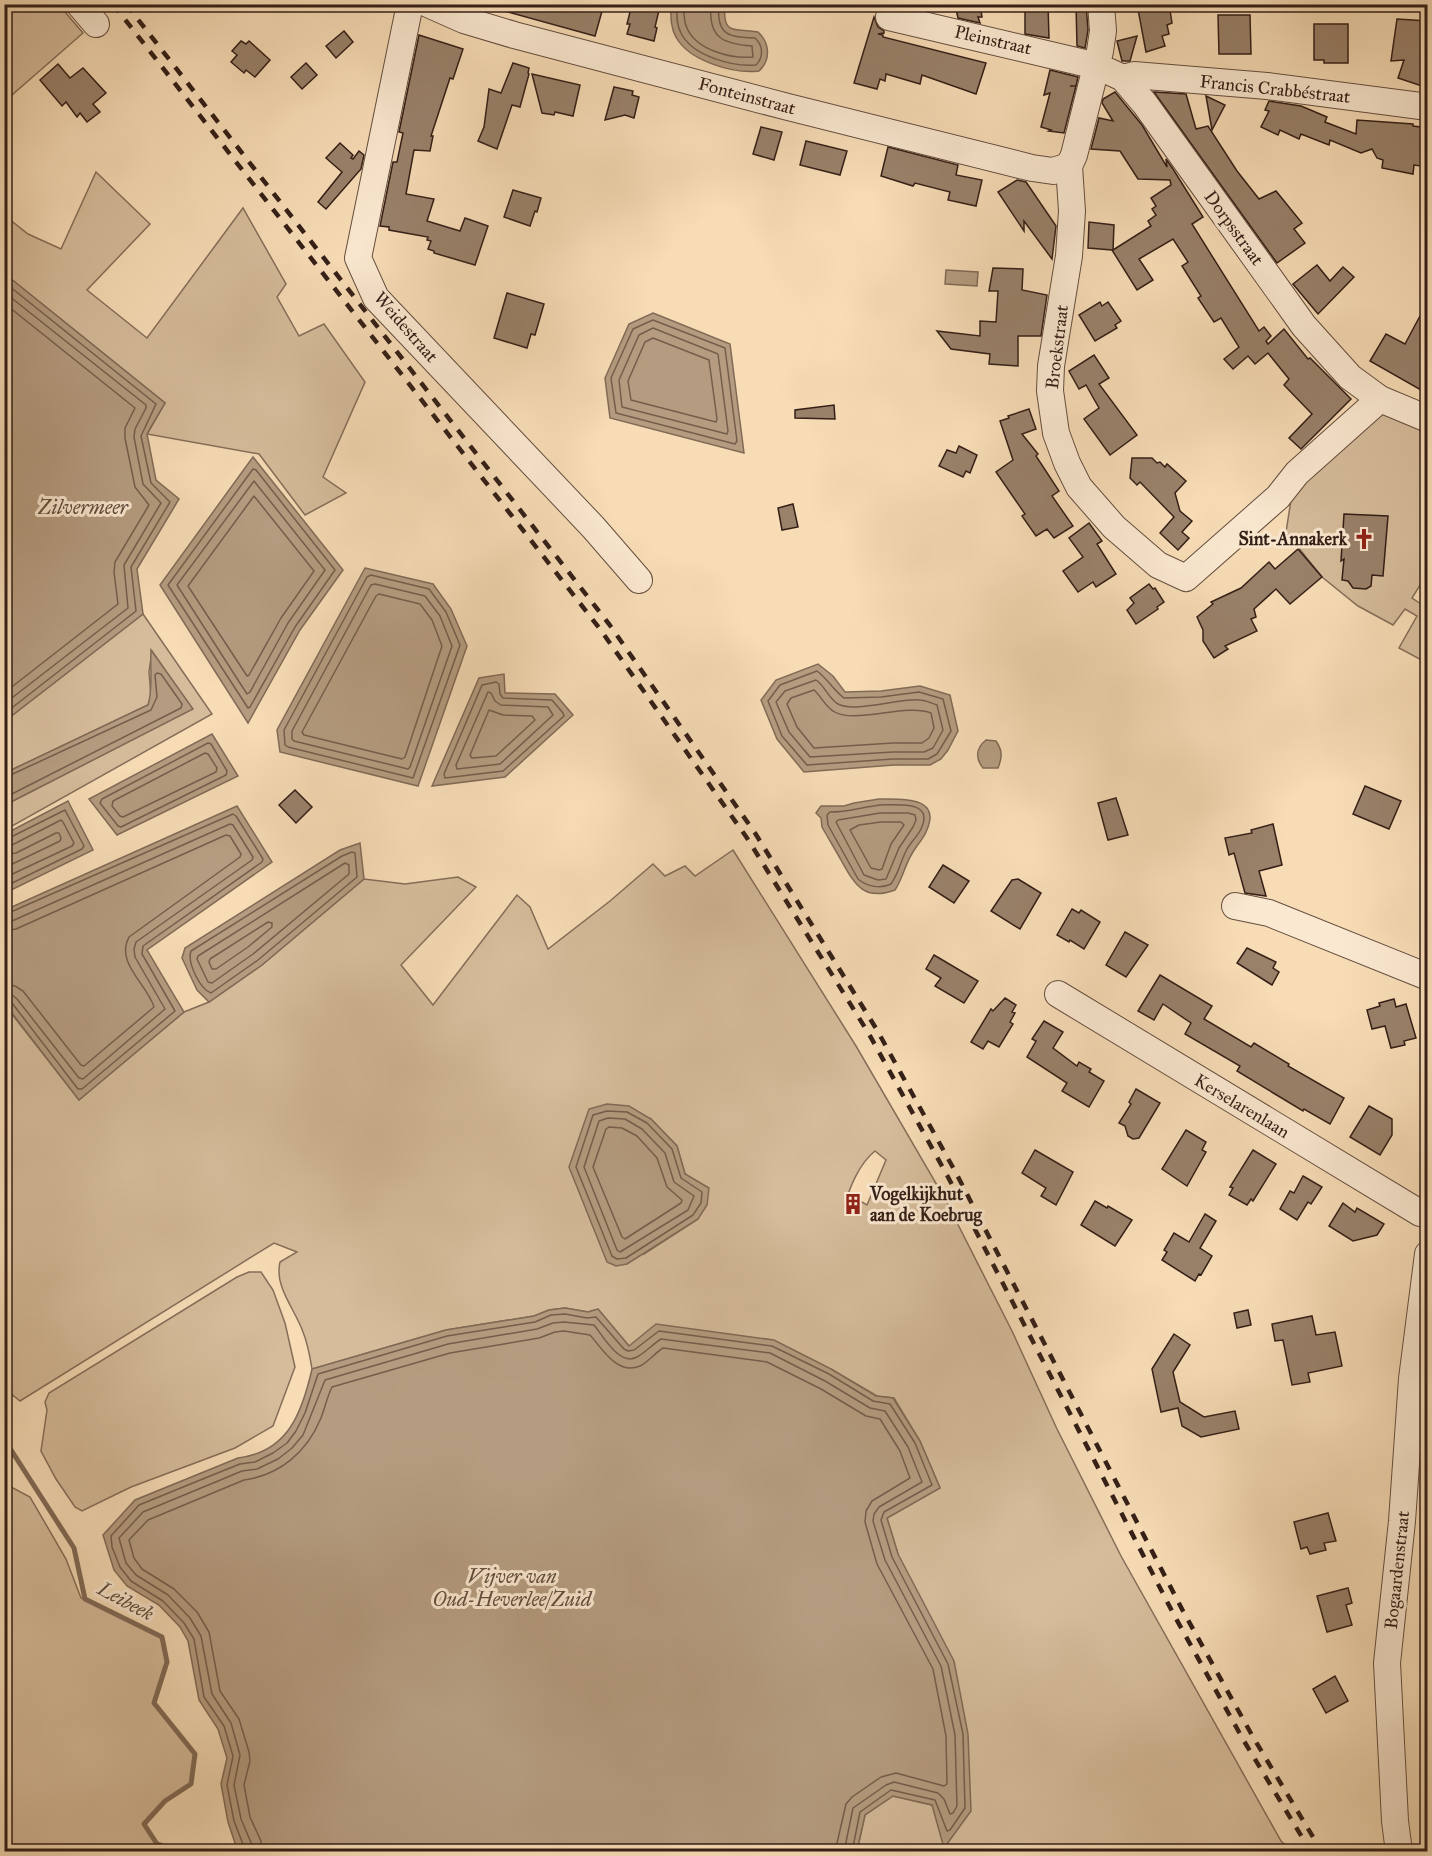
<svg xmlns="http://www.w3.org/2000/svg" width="1432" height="1856" font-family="'IM FELL Great Primer',serif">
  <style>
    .green { fill: #d6bc9b; stroke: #856e59; stroke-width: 1.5; fill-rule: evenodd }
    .water { fill: #b59c80; stroke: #816a56; stroke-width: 1.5 }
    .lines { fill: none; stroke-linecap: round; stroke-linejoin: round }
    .shore { stroke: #745e4c; stroke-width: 1.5 }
    .stream { stroke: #816a56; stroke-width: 5 }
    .building { fill: #99816a; stroke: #341f17; stroke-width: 1.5 }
    .minor-casing { stroke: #654e3f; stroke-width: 28 }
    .minor { stroke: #fae8d0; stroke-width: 26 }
    .rail { stroke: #341f17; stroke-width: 4.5; stroke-dasharray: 10 10; stroke-linecap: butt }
    .labels { text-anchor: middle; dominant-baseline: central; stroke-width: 6; stroke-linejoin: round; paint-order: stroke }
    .street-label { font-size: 18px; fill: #341f17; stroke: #fae8d0 }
    .poi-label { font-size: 18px; font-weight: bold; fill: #341f17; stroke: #fae8d0; text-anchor: end }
    .water-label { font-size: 20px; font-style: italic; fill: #614b3c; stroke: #fae8d0 }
  </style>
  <rect width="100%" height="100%" fill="#f7dcb6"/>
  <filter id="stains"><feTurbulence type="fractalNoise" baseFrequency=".00333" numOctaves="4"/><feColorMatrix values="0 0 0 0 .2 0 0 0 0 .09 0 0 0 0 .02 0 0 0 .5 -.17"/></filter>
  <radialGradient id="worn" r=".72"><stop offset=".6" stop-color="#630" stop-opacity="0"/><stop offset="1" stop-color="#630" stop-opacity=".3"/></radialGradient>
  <g class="green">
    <path d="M5,4l54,1 24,28 -78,68z"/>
    <path d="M96,172l54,52 -63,66 60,48 96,-130 43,76 -9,13 22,39 25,-12 41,58 -42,95 23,16 -41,22 -46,-61 -112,-20 18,-31 -160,-129 -1,-59 24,19 33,15z"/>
    <path d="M1371,414h16l40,17v143l-15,24 12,8 3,-6v63l-28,-15 18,-32 -12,-7 -12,16 -35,-19 -36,-29 -36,-45 8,-51z"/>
    <path d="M143,614l69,100 -207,116v-25l187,-96 -40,-58 -3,21 2,24 -3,9 -143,68v-52z"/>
    <path d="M733,850l123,196 88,151 68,134 45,98 64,127 160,285 11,10h-435l8,-36 28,-19 39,9 -34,-251 -11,-36 53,-30 -20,-47 -26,-43 -17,-2 -46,-27 -202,-23 -31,-37 -10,3 -23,-4 -16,2 -15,6 -88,14 -134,39c-2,-12 -4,-25 -9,-37 -8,-23 -29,-45 -23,-70l17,-10 -23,-9 -254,158 -16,-13v-384l75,96 105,-88 25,-10 53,-37 102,-86 41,5 53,-7 18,10 -75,78 32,40 84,-110 13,12 18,42 62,-48 43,-37 12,12 20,-10 10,10zM651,1119l26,27 8,28 23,14 -10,31 -54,35zM875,1151l11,9 -19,45 -7,-4 -1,8 -14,-3c4,-19 15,-43 30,-55z"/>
    <path d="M249,1272h12l12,18 12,33 10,44 -22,59 -38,22 -104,39 -49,24 -7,-4 -19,-28 -15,-28 6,-41 -2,-8 4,-9 188,-116z"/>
    <path d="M4,1479l7,8 19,10 36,62 15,39 81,39 5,25 -13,41 41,51 -4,30 -26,17 -21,23 13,20 25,7h-177z"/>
  </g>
  <g class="water">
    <path d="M671,5h54c-3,31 10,23 33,27 12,11 13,28 1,39 -26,3 -70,-10 -83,-34 -6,-10 -5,-22 -5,-32z"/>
    <path d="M946,270l32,2 -1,14 -32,-2z"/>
    <path d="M5,274l160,129 -18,31 9,46 23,19 -42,70 6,45 -138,107z"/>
    <path d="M653,313l77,31 14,109 -134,-35 -5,-40 24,-54z"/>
    <path d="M253,457l90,113 -43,60 -52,93 -88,-138z"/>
    <path d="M365,568l68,16 18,25 16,37 -49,140 -138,-34 -3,-22z"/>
    <path d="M151,650l42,59 -188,96v-32l143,-68c5,-14 2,-39 3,-55z"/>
    <path d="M818,664l15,12 12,16 36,-1 39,-5 30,9 8,36 -10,19 -7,9 -11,6h-36l-90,7 -27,-33 -16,-39 15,-20z"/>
    <path d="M504,674l1,19 50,1 18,21 -68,62 -73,9 47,-108z"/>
    <path d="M212,734l26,42 -121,59 -28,-36z"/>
    <path d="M986,740l10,1c7,10 6,17 2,27h-15c-8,-10 -7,-20 3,-28z"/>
    <path d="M879,799c23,0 64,-3 47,33 -3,7 -9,13 -13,20 -8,12 -10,26 -18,38 -32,12 -41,-7 -54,-30 -6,-11 -13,-22 -19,-33l-1,-9 -5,-5 5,-7h23l10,-3z"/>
    <path d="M68,801l25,49 -88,43v-59z"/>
    <path d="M237,806l35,56 -125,88 37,62 -105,88 -74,-96v-94z"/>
    <path d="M360,843l4,36 -102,86 -53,37 -12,-12 -15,-32 3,-10 155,-98z"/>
    <path d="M607,1104l22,2 22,13 26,27 8,28 24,14 -2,17 -9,14 -71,45 -11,2 -9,-4 -38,-95 20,-58z"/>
    <path d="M565,1308l23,4 10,-3 31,37 27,-22 118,16 57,29 45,27 17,2 27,43 20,47 -53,30 11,36 56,107 14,73 3,77 -27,37 -12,-43 -39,-9 -28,19 -8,36 -615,1 -6,-6 -8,-24 -7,-38 6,-26 -9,-29 -19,-29 -11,-59 -8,-14 -21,-22 -32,-19 -13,-16 -11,-35 32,-35 103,-42c50,-6 64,-45 74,-89l134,-39 88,-14 15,-6z"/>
  </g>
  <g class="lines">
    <g class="shore">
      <path d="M677,4c0,10 -1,20 4,29 11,23 52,34 75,32 8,-8 7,-20 -1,-27 -26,-1 -39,-2 -36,-34"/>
      <path d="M684,4c0,8 -1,16 3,24 9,22 44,31 66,29l-1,-11c-29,-2 -44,-8 -41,-42"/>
      <path d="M4,282l152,122 -15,32 10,47 19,19 -39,65 5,44 -132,103"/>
      <path d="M4,292l142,113v3l-11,21 -1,8 9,47 18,19 -37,62 4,43 -124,96"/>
      <path d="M4,303l131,105 -10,20v10l10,49 14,18 -34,57 -1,10 4,32 -114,89"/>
      <path d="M653,320l72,28 12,93 -2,3 -119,-31 -5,-35 22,-49z"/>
      <path d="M653,328l65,26 10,77 -1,3 -105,-27 -3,-27 20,-45z"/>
      <path d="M653,338l56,22 8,59 -1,3 -85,-22 -3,-19 17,-39z"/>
      <path d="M253,469l3,1 79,100 -40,57 -45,80 -2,1 -80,-123z"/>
      <path d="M254,481l71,89 -37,53 -38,69 -3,2 -70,-109z"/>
      <path d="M254,496l60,75 -33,47 -32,57 -2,1 -59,-90z"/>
      <path d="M371,575l58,14 17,23 14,33 -47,133 -125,-31 -3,-2 -1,-15 83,-153z"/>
      <path d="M375,584l50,12 15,20 12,30 -42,121 -2,2 -114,-28 -2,-2v-8l79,-146z"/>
      <path d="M379,594l41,10 12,16 10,26 -37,111 -3,2 -98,-24 -2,-3 74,-136z"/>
      <path d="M817,671c11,8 17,20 27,27l37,-1 38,-5 24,7 8,32 -14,23 -9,5h-35l-86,6 -25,-29 -14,-35 12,-16z"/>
      <path d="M816,680c9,6 13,19 22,24 16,9 63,-6 81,-4 6,0 12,3 18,5l6,25 -10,18 -9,4h-31l-83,5 -21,-25 -13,-30 9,-11z"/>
      <path d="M496,682l3,2 1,10 3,4 49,2 11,13 1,3 -61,55 -58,7 -1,-4 38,-89z"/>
      <path d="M814,690c7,6 11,16 19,21 21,14 72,-8 98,2l3,15 -5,10 -7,5h-29l-79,5 -17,-21 -10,-23 4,-6z"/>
      <path d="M488,692l3,1 4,8 6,4 47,2 5,8 -53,49 -43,5 -1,-4z"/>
      <path d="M489,710l14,5 29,1 3,4 -39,36 -24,2 -2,-3z"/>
      <path d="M208,743l3,1 16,27 -1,4 -105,52 -3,-1 -18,-23 2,-4z"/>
      <path d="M205,753l3,1 9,14 -1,4 -93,45 -3,-1 -8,-10 1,-5z"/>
      <path d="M4,778l147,-68 6,-13 -2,-22 2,-2 4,1 21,30 -1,4 -177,90"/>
      <path d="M880,805c17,0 55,-5 41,24 -4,8 -10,13 -14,20 -6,11 -8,24 -16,35 -10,5 -24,3 -33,-5l-30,-54 -1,-10 3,-3c17,0 33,-5 50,-7z"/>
      <path d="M880,813h28l7,2 1,5 -3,7 -14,21 -13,31 -8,1 -14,-5 -28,-53 2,-2z"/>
      <path d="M881,822h20l3,3 -13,19 -9,25 -3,1 -8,-2 -21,-38 9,-5z"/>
      <path d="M4,839l5,-1 56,-28 19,36 -2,3 -78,38"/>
      <path d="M4,846l8,-1 49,-25 2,2 11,21 -2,3 -68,32"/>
      <path d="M352,852l3,1 2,24 -99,83 -47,33c-11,-4 -24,-30 -20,-42l151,-95z"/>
      <path d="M4,855l12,-2 40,-20h3l2,5 -1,3 -56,27"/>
      <path d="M345,863l4,2v9l-96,80 -41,29 -4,-1 -11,-23 1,-3z"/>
      <path d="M4,915l229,-101 3,2 27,43 -1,3 -119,84 -1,8 33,57 -93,78h-4l-66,-86 -8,-2"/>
      <path d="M4,922l8,-1 218,-97 3,1 20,32 -1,3 -116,82 -2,7 1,8 30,52 -82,70 -4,-1 -62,-79 -6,-5 -7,-1"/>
      <path d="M268,922l4,1v4l-24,20 -32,22h-4l-3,-7 1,-3z"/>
      <path d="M4,931l12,-2 210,-94 4,1 11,18 -1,3 -111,80c-14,26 18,47 25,70l-70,59 -3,-1 -58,-74 -8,-5 -11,-2"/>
      <path d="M607,1111l20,1 20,11 25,26 9,29 21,14 -1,11 -8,12 -67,43 -9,1 -5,-3 -36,-89 17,-52z"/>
      <path d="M608,1118l17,1 17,10 23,24 9,29 20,14 -6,14 -68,42 -3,-2 -33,-83 15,-46z"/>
      <path d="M609,1127l13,1 15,8 20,22 10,29 15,13 -1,3 -56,36 -3,-2 -29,-70 13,-38z"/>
      <path d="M246,1852l-12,-31 -7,-36 6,-29 -9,-30 -20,-29 -10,-58 -10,-16 -21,-22 -32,-20 -11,-14 -8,-20 -1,-11 28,-31 76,-31 25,-10 15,-2 18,-9 14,-10 9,-12 9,-18 13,-39 129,-38 88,-14 16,-7 14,-1 22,4 9,-1 28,32 4,2 6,-1 25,-19 113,15 57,28 44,27 17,3 25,39 17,42 -48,27 -3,8 11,37 56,107 15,70 2,74 -15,22 -3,1 -12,-31 -44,-10 -31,22 -8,40"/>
      <path d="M253,1852l-1,-7 -11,-26 -7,-34 6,-30 -9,-32 -19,-29 -11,-58 -11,-18 -22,-23 -32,-20 -10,-12 -7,-25 24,-26 75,-31 24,-10 15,-2 21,-10 14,-11 11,-13 22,-55 123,-36 89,-15 16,-6 11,-1 30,3c9,11 26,42 43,32 9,-5 16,-13 24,-18l109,14 55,28 45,27 15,3 23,36 14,35 -43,25 -5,7 -1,7 12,39 56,106 14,69 2,71 -4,7 -3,1 -6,-15 -6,-6 -44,-11 -8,3 -33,23 -9,44"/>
      <path d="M262,1852l-1,-11 -11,-24 -6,-32 6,-24 -1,-9 -10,-33 -19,-28 -11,-59 -12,-20 -23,-23 -32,-20 -8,-11 -5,-18 19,-20 96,-40c36,-5 63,-28 77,-62 4,-10 6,-21 11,-31l118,-34 89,-15 16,-6 9,-1 26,4c12,13 27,41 50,31 8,-4 15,-13 23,-18l104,14 54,27 45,27 14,3 20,32 10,27 -38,23 -6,10 -1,11 12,42 56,105 13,67 1,48 -3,2 -48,-13 -15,4 -29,20 -6,7 -11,48"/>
    </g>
    <path class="stream" d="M4,1439l70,109 11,51 77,38 5,25 -13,41 41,51 -4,30 -26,17 -21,23 13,20 25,8"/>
  </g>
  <g class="building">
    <path d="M498,4h106l-9,32 -98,-27z"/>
    <path d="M632,4h22l-1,5 6,1 -4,17 2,1 -3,13 -27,-7 3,-10h-3z"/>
    <path d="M955,4h25l2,13h-4l2,6 -22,-5z"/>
    <path d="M1025,4h23l1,34 -24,-4z"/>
    <path d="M1076,4h10l2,26 -3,18 -8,-2z"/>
    <path d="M1137,4h32l3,19 -5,2 2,9 -7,2 3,10 -19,6z"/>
    <path d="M1218,15h32l1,39h-32z"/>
    <path d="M874,17l4,10 6,4v2l-6,1 5,1v2l103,26 -10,31 -54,-19 -2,9 -34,-10 -1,7 -5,-2 -3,10 -23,-6z"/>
    <path d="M1397,19l31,2v67l-30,-10 6,-18 -13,1z"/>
    <path d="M1314,24h34v39h-24v-3h-10z"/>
    <path d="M344,31l9,11 -17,16 -10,-12z"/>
    <path d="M419,35l44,14 -10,30 -3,-1 -19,58h2l-3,15 -16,-1 -8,44 28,5 -7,22 33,10 5,-13 23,8 -13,39 -41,-12v-2l-6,-2 3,-8 -4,-1 1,-3 -39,-7v-3l-9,-1 13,-64h4l6,-29 -4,-1z"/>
    <path d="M1137,36l-7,25h-8l-5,-20z"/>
    <path d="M241,41l5,3 3,-3 21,19 -15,17 -9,-7 -2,3 -13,-11 6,-7 -5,-4z"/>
    <path d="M306,63l11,12 -15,14 -11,-12z"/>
    <path d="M513,63l16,5 -1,5 1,1 -9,33 -8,-2 -15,44 -19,-8 6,-14 5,-38 12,4z"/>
    <path d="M58,64l12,14 13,-10 23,25 -13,11 7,8 -13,10 -7,-9 -3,4 -11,-15 -4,4 -22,-26z"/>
    <path d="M1050,70l28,7 -2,9h-6h6l-12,47 -15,-2 2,-1 -10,-3 9,-34 -6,2z"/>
    <path d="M532,74l48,11 -7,31 -18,-4 -1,3 -12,-2z"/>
    <path d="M614,87l19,4 -1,4 7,2 -5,21 -9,-3 -20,5z"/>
    <path d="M1115,92l27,33 25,42 -1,-8 7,10 30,48 -11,7 67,107 5,-4 7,9 -5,5 2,3 16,-15 24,30 2,-1 41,41 -50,50 -12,-11 23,-24 -28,-29 5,-6 -21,-26 -13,11 -7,-8 -15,13 -9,-10 15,-12 -18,-29 -7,4 -16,-24 3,-2 -19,-30 6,-4 -15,-23 -34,20 14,21 -16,10 -25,-40 -24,-2 1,-26 25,3 -1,25 38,-24 -3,-5 8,-6 -4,-6 4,-3 -5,-8 20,-13 -1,-5 -32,-1 -18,-28 -29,-2 8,-31 14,3 -11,-18 1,-4z"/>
    <path d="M1154,92l32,2 10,35 12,-3 29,45 22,28 17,-8 26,32 -8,6 11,14 -28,20z"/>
    <path d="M1206,96l19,9 -13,25z"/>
    <path d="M1269,101l32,5 26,11 -2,5 31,12 1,-14 56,4v2l15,2v39l-14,-2 -1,9 -31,-6 1,-8 -6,-2 -5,-9 -11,4 -31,-13 -1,5 -28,-11 -2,5 -19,-9 -2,5 -17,-8 8,-16 -4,-1z"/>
    <path d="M761,127l21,5 -8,28 -21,-6z"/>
    <path d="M806,141l41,10 -7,24 -40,-10z"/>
    <path d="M340,143l13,12 -2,3 2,1 6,-8 5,4 -3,14 -35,40 -8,-7 24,-30 -16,-14z"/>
    <path d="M888,147l70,18 -2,10 26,5 -6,26 -28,-6 2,-8 -35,-9 -2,3 -32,-10z"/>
    <path d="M1017,180l9,2 30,44 -4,33 -28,-38v10l-26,-39z"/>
    <path d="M513,190l28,8 -4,14 -2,-1 -5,15 -26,-9z"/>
    <path d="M1317,265l13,16 13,-14 11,10 -36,37 -25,-30z"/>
    <path d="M993,268l30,1 -1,21 25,5 -6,41h-23v30l-29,-2 1,-10 -39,-5 -14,-18 43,5v-15l16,1 2,-31h-9z"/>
    <path d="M507,293l37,11 -9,31 -4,-1 -4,14 -33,-10z"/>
    <path d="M1428,301v93l-58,-33 16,-27 19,10z"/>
    <path d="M1100,302l2,4 6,-4 13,19 -6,4 2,3 -22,13 -16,-26z"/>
    <path d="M1094,355l15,23 -10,6 38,51 -27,20 -26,-36 15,-11 -13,-23 -7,4 -10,-18z"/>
    <path d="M834,405l1,14 -40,-1v-8z"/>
    <path d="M1029,409l7,20 -14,5 16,20 -2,2 23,35 -7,5 21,30 -19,12 -7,-9 -11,7 -14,-20 3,-2 -29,-42 17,-12 -13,-39 9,-3 -1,-2z"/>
    <path d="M959,446l18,9 -7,18 -4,-2 -3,6 -24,-11 8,-16 9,3z"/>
    <path d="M1132,458h20l5,5 3,-1 5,5 2,-3 19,17 -11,12 5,18 12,10 -10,11 7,6 -11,12 -18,-17 14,-16 -34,-35 -3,3 -7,-7z"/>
    <path d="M793,504l5,23 -16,3 -4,-22z"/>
    <path d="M1344,514l44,2 -5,60 -11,-1 -1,11 -5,3 -13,-1 -5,-7 -6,-1 2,-21 -3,2z"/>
    <path d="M1089,523l13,18 -5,3 19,30 -20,13 -3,-5 -15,10 -15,-21 20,-14 -14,-19z"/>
    <path d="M1298,549l24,28 -32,27 -14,-15 -22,20 2,8 -5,2 6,12 -32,15 3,3 -14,9 -11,-17v-11l-6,-13 16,-13 -2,-2 30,-14 28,-26 6,7z"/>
    <path d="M1149,584l4,5 2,-1 9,14 -7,5 1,2 -22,15 -9,-14 7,-7 -4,-5z"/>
    <path d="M1365,786l36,15 -12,28 -36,-15z"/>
    <path d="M295,790l17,17 -16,16 -17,-18z"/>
    <path d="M1116,798l12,37 -20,5 -10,-37z"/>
    <path d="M1273,824l9,41 -23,6 7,25 -21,-3 -11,-40 -5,2 -4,-17 27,-5 -1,-3z"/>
    <path d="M943,865l26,16 -15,22 -25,-16z"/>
    <path d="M1018,879l23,14 -21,36 -29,-18 21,-31z"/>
    <path d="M1072,909l7,4 2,-3 19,12 -16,27 -14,-9 -1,2 -12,-7z"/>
    <path d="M1125,932l23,13 -22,32 -20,-12z"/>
    <path d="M1247,948l29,14 -3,6 6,4 -7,13 -35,-22z"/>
    <path d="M934,955l44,26 -14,22 -29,-17 6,-8 -15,-9z"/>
    <path d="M1160,975l52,31 -8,13 47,28 3,-4 35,21 -1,2 56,32 -14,26 -26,-15 -1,2 -66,-40 3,-5 -55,-32 6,-11 -28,-19 -9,16 -16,-9z"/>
    <path d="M1005,998l11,7 -4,7 3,1 -5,9 3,2 -14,23 -11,-6 -5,8 -12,-7 20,-33 2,2z"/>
    <path d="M1394,999l2,8 10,-3 10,34 -12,3 1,4 -14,3 -6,-22 -13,3 -5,-19 13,-4 -1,-3z"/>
    <path d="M1044,1021l19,11 -10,16 24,18 2,-4 12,7 -2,3 15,9 -15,26 -27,-16 5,-8 -40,-26 9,-16 -4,-2z"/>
    <path d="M1136,1089l24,14 -21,35 -6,1 -5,-3 -3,-10 -6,-3 12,-19 -2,-2z"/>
    <path d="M1369,1106l23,13v16l-12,20 -30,-18z"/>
    <path d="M1186,1130l20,12 -4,8 4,2 -19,34 -25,-17z"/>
    <path d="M1035,1150l38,22 -17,33 -15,-9 5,-8 -24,-15z"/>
    <path d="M1253,1150l23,14 -23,37 -2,-2 -4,6 -18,-10 4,-7 -3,-1z"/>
    <path d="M1303,1176l19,11 -11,17 -3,-2 -11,18 -17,-11 10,-18 4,2z"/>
    <path d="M1095,1201l12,7 1,-2 24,14 -17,26 -34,-21z"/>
    <path d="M1343,1203l12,9 2,-4 27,16 -7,11 -24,6 -24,-15z"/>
    <path d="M1205,1214l11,7 -16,27 12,8 -11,19 -2,-1 -4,7 -33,-21 5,-8 -3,-2 10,-17 15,9z"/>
    <path d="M1248,1310l3,15 -14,3 -3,-15z"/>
    <path d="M1312,1316l4,19 19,-3 7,34 -34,7 2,9 -18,3 -9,-45 -8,1 -3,-17z"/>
    <path d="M1174,1334l16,11 -17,27 7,30 24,15 31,-6 4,18 -38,8 -19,-11 -4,-18 -17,4 -9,-43z"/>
    <path d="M1328,1513l8,28 -12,2 2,7 -16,4 -3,-7 -6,2 -7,-27z"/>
    <path d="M1348,1588l4,15 -6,2 6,20 -25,7 -10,-36z"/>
    <path d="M1335,1676l13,25 -22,12 -13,-24z"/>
  </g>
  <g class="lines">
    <defs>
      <g id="minor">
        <path d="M79,4l17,20"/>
        <path d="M410,4l-52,254 18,40 217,229 46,53"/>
        <path d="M428,4l36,16 50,15 274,72 244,61 21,3 16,-5"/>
        <path d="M1101,4l2,27 -3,20 -26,104 -5,11 3,45 -3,45 -18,110 -1,25 6,42 11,30 12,24 35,40 44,38 28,13 92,-81 19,-24 83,-74"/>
        <path d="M889,17l208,49 26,12 22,26 159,222 46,51 30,22 48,20"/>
        <path d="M1123,78l11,-3 133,11 161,21"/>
        <path d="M1235,906l34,7 159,64"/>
        <path d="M1058,994l362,219 8,2"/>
        <path d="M1399,1852l-4,-31 -8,-158 15,-142 10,-142 16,-125"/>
      </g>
    </defs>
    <use href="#minor" class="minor-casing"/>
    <use href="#minor" class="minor"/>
    <g class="rail">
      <path d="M113,4l487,625 147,209 122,196 79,143 226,438 70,126 67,111"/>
      <path d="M126,4l483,620 146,209 122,197 79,143 227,438 70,126 69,115"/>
    </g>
  </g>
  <defs>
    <symbol id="church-bare" viewBox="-9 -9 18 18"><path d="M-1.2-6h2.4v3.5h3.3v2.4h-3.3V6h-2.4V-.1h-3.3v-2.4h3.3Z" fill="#8f2418" stroke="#fae8d0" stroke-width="2.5" paint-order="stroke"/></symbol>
    <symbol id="building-bare" viewBox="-9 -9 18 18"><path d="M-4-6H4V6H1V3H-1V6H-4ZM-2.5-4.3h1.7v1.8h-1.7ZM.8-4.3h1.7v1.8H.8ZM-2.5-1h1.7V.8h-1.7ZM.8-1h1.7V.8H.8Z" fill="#8f2418" stroke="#fae8d0" stroke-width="2.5" paint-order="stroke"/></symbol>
  </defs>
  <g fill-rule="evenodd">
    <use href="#church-bare" x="1349" y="524" width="30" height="30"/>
    <use href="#building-bare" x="838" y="1189" width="30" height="30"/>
  </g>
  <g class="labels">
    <g class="street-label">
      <text transform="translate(993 40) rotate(13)">Pleinstraat</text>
      <text transform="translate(1275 89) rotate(6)">Francis Crabbéstraat</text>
      <text transform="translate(747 96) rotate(15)">Fonteinstraat</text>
      <text transform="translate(1234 228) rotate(54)">Dorpsstraat</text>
      <text transform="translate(406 327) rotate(49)">Weidestraat</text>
      <text transform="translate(1057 347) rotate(-83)">Broekstraat</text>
      <text transform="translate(1242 1106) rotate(31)">Kerselarenlaan</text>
      <text transform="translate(1397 1570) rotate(-84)">Bogaardenstraat</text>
    </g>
    <g class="poi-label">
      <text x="1347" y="539">Sint-Annakerk</text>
      <text x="870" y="1194" text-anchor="start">Vogelkijkhut<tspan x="870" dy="21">aan de Koebrug</tspan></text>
    </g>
    <g class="water-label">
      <text x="83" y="507">Zilvermeer</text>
      <text x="512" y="1576">Vijver van<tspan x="512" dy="23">Oud-Heverlee/Zuid</tspan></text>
      <text transform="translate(126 1601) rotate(28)">Leibeek</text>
    </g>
  </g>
  <rect width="1432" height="1856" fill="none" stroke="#f7dcb6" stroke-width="24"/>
  <rect x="6" y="6" width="1420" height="1844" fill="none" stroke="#341f17" stroke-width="3"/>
  <rect x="12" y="12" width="1408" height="1832" fill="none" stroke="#341f17" stroke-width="1.5"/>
  <rect width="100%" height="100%" filter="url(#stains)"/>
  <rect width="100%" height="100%" fill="url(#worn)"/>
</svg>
